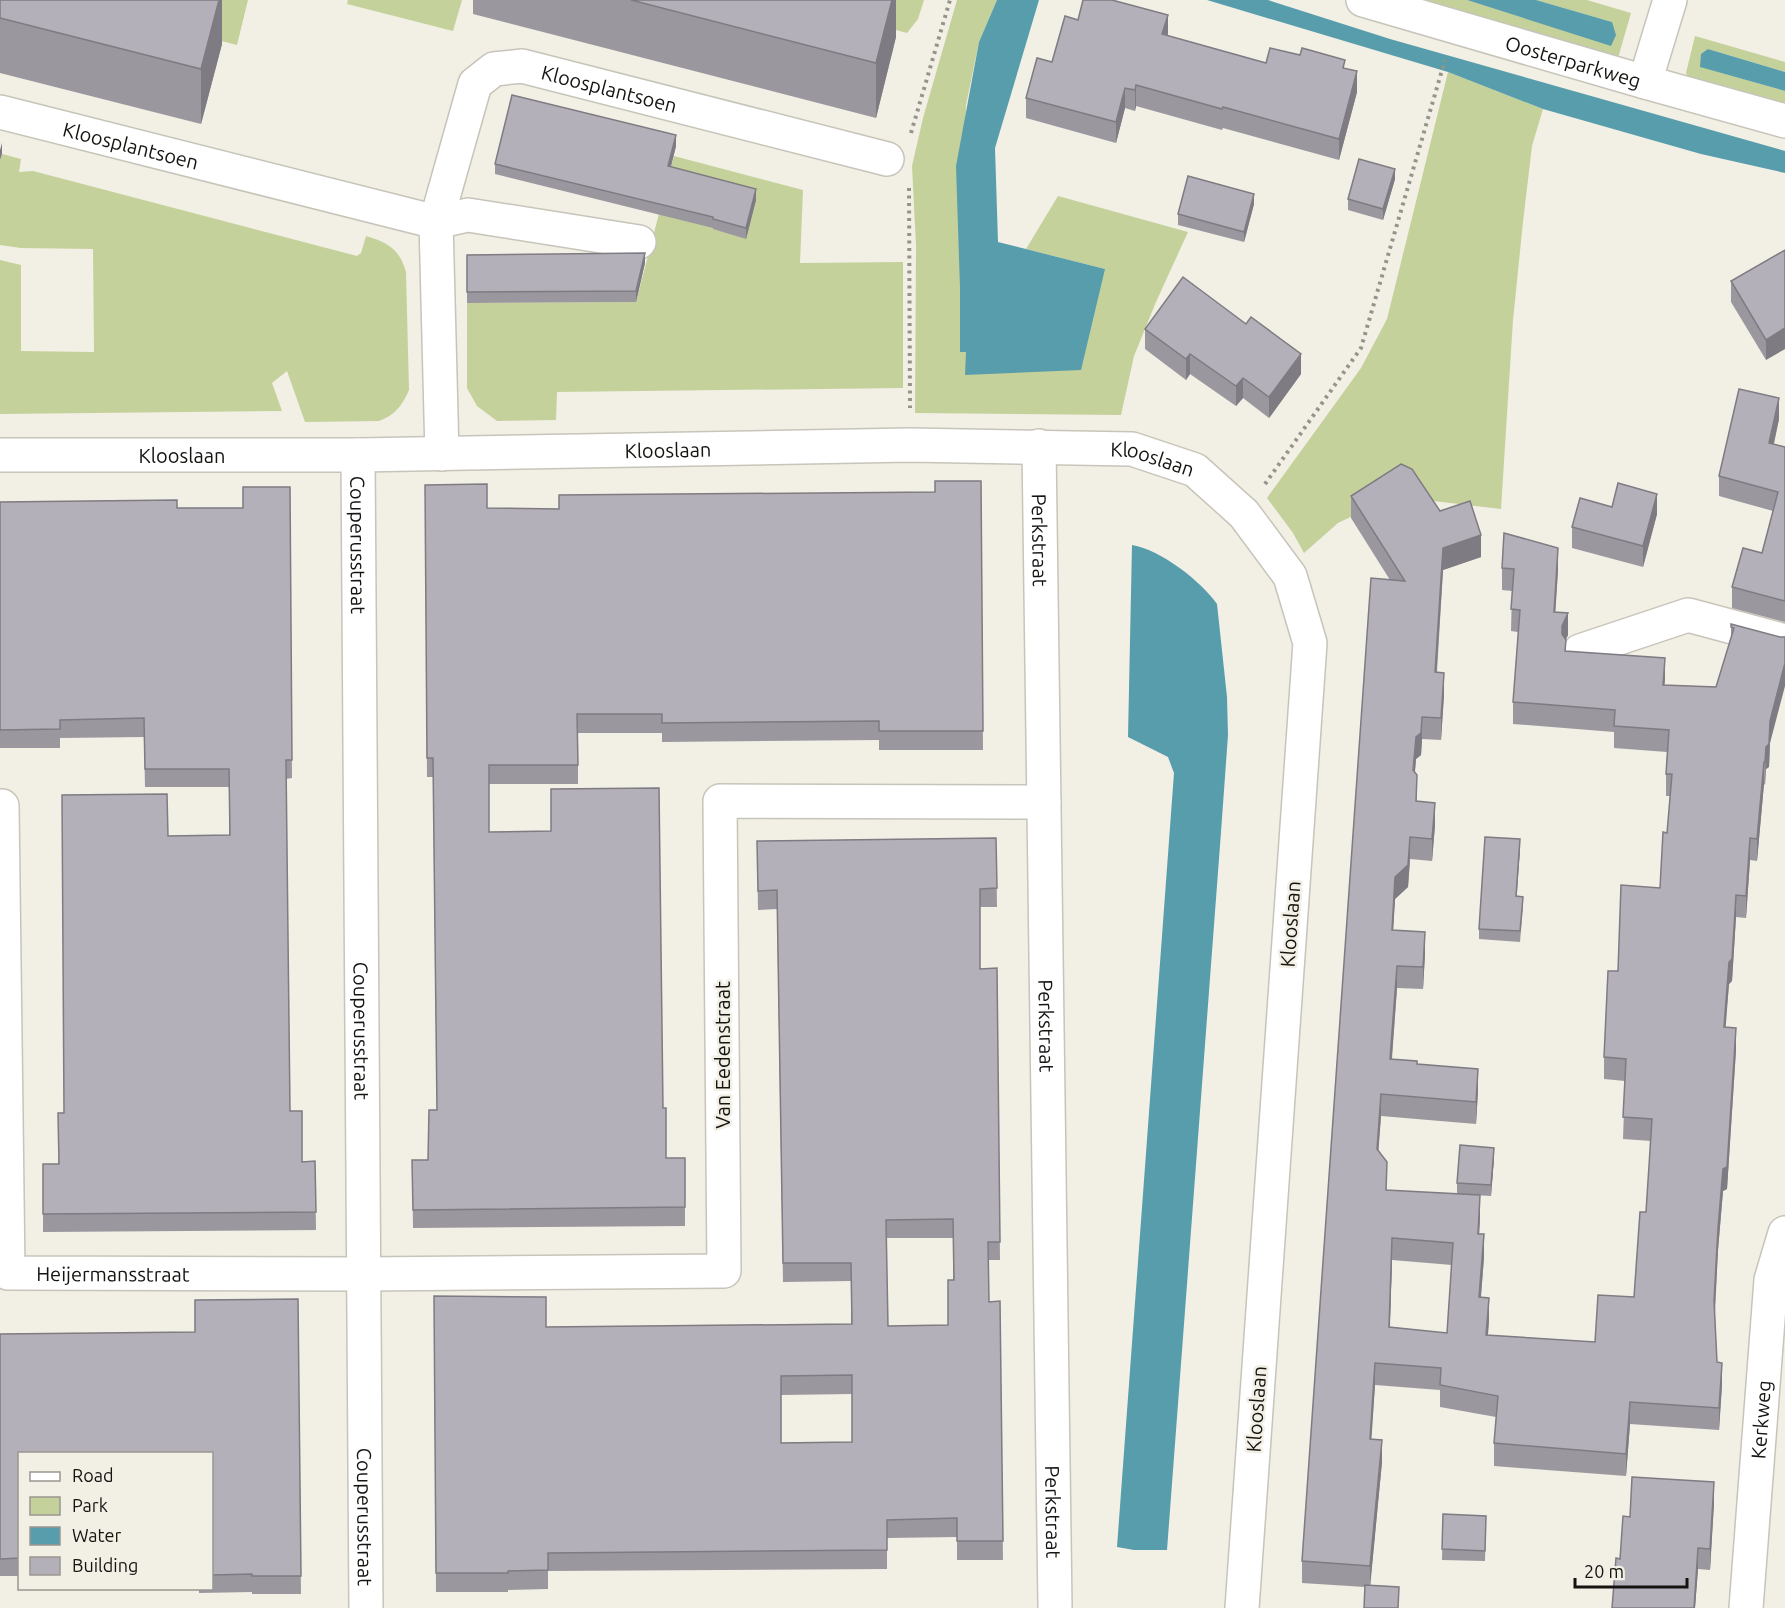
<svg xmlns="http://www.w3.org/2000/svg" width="1785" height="1608" font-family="Ubuntu,sans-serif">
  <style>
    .green { fill: #c5d19b }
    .water { fill: #579dab }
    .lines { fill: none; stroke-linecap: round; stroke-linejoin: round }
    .minor-casing { stroke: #c7c4ba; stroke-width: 36 }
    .path { stroke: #95938c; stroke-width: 4; stroke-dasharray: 3 4.5; stroke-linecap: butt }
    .minor { stroke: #fff; stroke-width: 33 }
    .wall { fill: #9b979f; fill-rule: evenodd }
    .shaded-wall { fill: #7e7b82 }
    .building { fill: #b4b0b9; stroke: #7e7b82; stroke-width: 1.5; fill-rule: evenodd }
    .labels { text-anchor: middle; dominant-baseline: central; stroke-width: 5; stroke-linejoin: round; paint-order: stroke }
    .street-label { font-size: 20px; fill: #151411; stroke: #f2efe5 }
  </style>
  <rect width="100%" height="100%" fill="#f2efe5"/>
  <g class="green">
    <path d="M62,0h186l-11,45z"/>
    <path d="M348,0h114l-9,31 -106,-27z"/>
    <path d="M783,0h141l-6,19 -11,14z"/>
    <path d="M957,0h40l-18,42 -13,63 -6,247h6l139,-83 -79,-20 32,-53 130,36 -32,70 -22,54 -13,59 -206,-2 1,-167 -4,-80 11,-48z"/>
    <path d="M1425,0h42l144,45 1,-23 -76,-22h51l44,13 -13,45z"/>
    <path d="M1695,36l90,26v10l-77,-23 -7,18 84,24v15l-97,-28 -2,-5z"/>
    <path d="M1448,72l95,37 -11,37 -9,76 -10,98 -12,189 -76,-9 -45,3 -42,20 -34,30 -11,-20 -26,-35 94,-130 26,-49z"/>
    <path d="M2,154l19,5 -2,13 14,-1 324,85 4,-3 5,-17c22,6 34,14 40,36l3,118c-7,16 -14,25 -30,31l-74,1 -18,-51 -15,12 10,28 -282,3v-154l21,5v86l73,1 -1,-103 -72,-1 -21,-3v-85z"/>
    <path d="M674,156l129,34 -3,73 103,-1v126l-346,4 -1,28 -59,1 -20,-15 -10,-18v-85l169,-1z"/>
  </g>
  <g class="water">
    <path d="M997,0h42l-44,148 3,94 107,27 -24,101 -116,5 1,-23h-6v-64l-4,-122 23,-124z"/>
    <path d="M1207,0h61l122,39 395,112v22l-84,-19 -158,-45 -95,-37z"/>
    <path d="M1467,0h69l76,22 4,13 -5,11z"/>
    <path d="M1708,49l77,23v19l-85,-24 1,-13z"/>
    <path d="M1132,545c29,5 69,36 85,59l10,93 1,38 -7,97 -54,718h-33l-17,-3 57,-774 -6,-16 -40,-20z"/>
  </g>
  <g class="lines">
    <defs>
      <g id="minor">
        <path id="s1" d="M1363,0l282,82 140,39"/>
        <path d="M1645,82l25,-82"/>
        <path id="s2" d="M0,112l436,110 32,-7 171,27"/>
        <path id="s3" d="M1039,446l16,1162"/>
        <path id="s4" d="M442,454l-6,-232 39,-138 19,-15 28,-3 365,93"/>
        <path id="s5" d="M0,455h358l552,-10 222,4 63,21 49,44 46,62 20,67 -68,965"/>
        <path id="s6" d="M358,455l8,1153"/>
        <path d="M1580,651l108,-36 97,26"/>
        <path id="s7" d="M0,806h2l6,467 354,1 362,-3 -4,-470 324,1"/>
        <path id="s8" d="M1746,1608l25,-328 14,-47"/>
      </g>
    </defs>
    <use href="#minor" class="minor-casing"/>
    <g class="path">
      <path d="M911,133l39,-133"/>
      <path d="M909,188l1,220"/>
      <path d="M1265,484l96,-136 84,-288"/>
    </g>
    <use href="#minor" class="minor"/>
  </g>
  <g class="wall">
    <path d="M0,0h222v44l-21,80 -201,-51z"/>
    <path d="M473,0h423v37l-20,81 -403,-104z"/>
    <path d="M1078,20l90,16 98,27 79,5 12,24 -18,68 -116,-32 -1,2 -86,-24 -1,5 -10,-3 -9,35 -90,-25v-20l26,-36z"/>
    <path d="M676,146l-5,21 85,33 -10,39 -33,-10v-1l-218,-54v-10z"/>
    <path d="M1395,179l-12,41 -35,-10v-11z"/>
    <path d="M1254,204l-10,38 -66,-17v-11z"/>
    <path d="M1785,250l-19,110 -35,-58v-21z"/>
    <path d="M467,255l178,8 -9,39 -169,1z"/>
    <path d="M1145,329l156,45 -32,44 -26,-20 -7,8 -46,-32 -4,6 -41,-31z"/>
    <path d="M1779,419l-5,25 11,3v175l-53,-14v-21l30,-34 11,-42 -54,-15v-20z"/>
    <path d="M981,481l2,269h-104v-10l-217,2v-9h-84v51h-89v48l174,276 3,50h19v68l-272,2 -1,-68h16l9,-50 -4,-333h-6l-2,-292 62,23 72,1 376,-17z"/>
    <path d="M290,487l2,291 -6,1 4,332 12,51 13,-1 1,69 -273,2v-68h15l6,-51 104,-277 61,-1v-48h-84l-1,-50 -84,1v10h-60v-246l177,6h66z"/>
    <path d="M1351,496l89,15 41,46 -38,13 -6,102 7,23 -3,45 -19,-1 -1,16 -5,4 -1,13 2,30 18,23 -3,36 -22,-2 -2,28 -13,12 -2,31 32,24 -2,35 -26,-1 -5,71 25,5 61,27 -2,33 -95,-8 -3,35 9,39 93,27 -1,17 5,23 -3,40 8,23 -1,15 107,7 39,-45 12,-85 5,-71 -28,-2 2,-58 -21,-2v-22l14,-86 42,-83 7,-55 3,-37h-4v-22l1,-22 -53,-4v-16l-101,-8v-22l5,-70 -7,-1 1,-40 -10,-1v-22l56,2 -3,42 13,23 -3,5 1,11 99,34 51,2 15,-49v-11l49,10 -10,106 -1,24 -3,2 -1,16 -1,-1 -7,77 -7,-1 -4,58 -10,-1 -4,64 -3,3 -4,43 11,23 -9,139 -4,2 -5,59 -3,65 2,47 5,23 -3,45 -89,-6 -4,52 -132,-10v-23l2,-26 -56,-10v-17l-65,-5 -4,54 11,23 -12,123 29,13 -34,-11 -63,-4v-22l88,-981 -39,-62zM1392,1260l60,5 -5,68 -57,-6z"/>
    <path d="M1612,507l45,7 -14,53 -71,-19v-21z"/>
    <path d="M996,838l1,69h-17v62l17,-1 3,292h-12l1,42 11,-1 3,259h-46v-23l-70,1v31l-339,2v18l-40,1v2h-72l-2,-296 112,31 305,-3v-43l-68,1 -6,-373 -19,1 -1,-69zM886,1238h67v42l-5,45 -60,1zM852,1394v48l-71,1v-48z"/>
    <path d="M1520,849l-4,47 7,11 -3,35 -41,-3v-10z"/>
    <path d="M1494,1158l-3,38 -34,-2v-11z"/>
    <path d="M298,1299l3,295h-49v-2l-53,1v-5h13v-134h-192v122h-20v-242l195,-2z"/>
    <path d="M1714,1503l-4,67 -12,-1 -3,39h-83l18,-91z"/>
    <path d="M1443,1514l43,2 -1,45 -43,-1z"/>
  </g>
  <g class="shaded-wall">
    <path d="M219,0h3v44l-21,80v-55z"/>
    <path d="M892,0h4v37l-20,81v-55z"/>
    <path d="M1168,15v20l-6,-1z"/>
    <path d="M1357,71v21l-18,68v-21z"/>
    <path d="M1136,85v21l-1,5v-21z"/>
    <path d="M1125,88v20l-9,35v-21z"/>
    <path d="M676,135v11l-8,31v-11z"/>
    <path d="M2,143v11l-2,6v-10z"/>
    <path d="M1395,169v10l-12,41v-11z"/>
    <path d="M756,189v11l-10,39v-11z"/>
    <path d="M1254,194v10l-10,38v-10z"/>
    <path d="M645,253v10l-9,39v-11z"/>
    <path d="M1785,328v21l-19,11v-20z"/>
    <path d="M1190,354v20l-4,6v-21z"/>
    <path d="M1301,354v20l-32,44v-21z"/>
    <path d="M1243,378v20l-7,8v-20z"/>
    <path d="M1779,398v21l-10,45v-21z"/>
    <path d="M1657,494v20l-14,53v-21z"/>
    <path d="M1481,535v22l-38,13 -8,124v-22l8,-124z"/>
    <path d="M1558,548v22l-4,64v-22z"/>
    <path d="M1568,613v22l-6,13v-22z"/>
    <path d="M1665,658v22l-2,27v-22z"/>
    <path d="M1785,663v23l-15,57 -1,24 -3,2 -1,16 1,-38 4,-26z"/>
    <path d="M1444,673v22l-3,45v-22z"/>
    <path d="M1422,717v22l-1,16 -5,4 -3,33v-22l3,-33z"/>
    <path d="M1764,762v22l-7,77v-22z"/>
    <path d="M1435,803v22l-3,36v-22z"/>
    <path d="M1410,837v22l-2,28 -13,12 -3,53v-22l3,-53z"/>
    <path d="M1750,838v22l-4,58v-22z"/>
    <path d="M1520,839v10l-4,58v-11z"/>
    <path d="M1736,895v22l-4,64 -3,3 -5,65v-22l5,-65z"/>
    <path d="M1425,932v22l-2,35v-22z"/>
    <path d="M1397,966v22l-7,93v-22z"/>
    <path d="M1736,1028v22l-9,139 -4,2 -5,59 -4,73v-22l4,-73z"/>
    <path d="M1478,1069v22l-2,33v-22z"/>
    <path d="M1381,1094v22l-4,55v-22z"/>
    <path d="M1494,1148v10l-3,38v-11z"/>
    <path d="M1480,1195v22l-2,39v-22z"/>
    <path d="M1484,1234v23l-5,62v-22z"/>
    <path d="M1392,1238v22l-3,89v-22z"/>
    <path d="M1489,1298v22l-3,37v-22z"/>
    <path d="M1375,1363v22l-5,76v-22z"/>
    <path d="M1722,1363v22l-3,45v-22z"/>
    <path d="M1630,1402v22l-4,52v-22z"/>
    <path d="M1382,1440v22l-12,126v-22z"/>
    <path d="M1714,1482v21l-4,67v-21z"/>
    <path d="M1698,1548v21l-3,39h-1z"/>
  </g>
  <g class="building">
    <path d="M0,0h219l-18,69 -201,-51z"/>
    <path d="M631,0h261l-16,63z"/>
    <path d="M1083,0h29l56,15 -6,19 104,29 4,-15 30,7 2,-7 43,12 -2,8 14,3 -18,68 -116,-32 -1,2 -86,-24 -1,5 -10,-2 -9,34 -90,-24 11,-40 15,4 13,-46 13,4z"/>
    <path d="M512,95l164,40 -8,31 88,23 -10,39 -33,-9v-2l-218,-53z"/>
    <path d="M1359,159l36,10 -12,40 -35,-10z"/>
    <path d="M1188,176l66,18 -10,38 -66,-18z"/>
    <path d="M1785,250v78l-19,12 -35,-59z"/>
    <path d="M645,253l-9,38 -169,1v-37z"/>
    <path d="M1183,277l63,47 5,-7 50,37 -32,43 -26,-19 -7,8 -46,-32 -4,5 -41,-30z"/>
    <path d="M1739,389l40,9 -10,45 16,4v154l-53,-14 11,-39 19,5 16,-61 -59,-16z"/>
    <path d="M1401,464l11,5 28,42 30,-10 11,34 -38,13 -8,124 9,1 -3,45 -19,-1 -1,16 -5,4 -3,33 4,5 -1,26 19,2 -3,36 -22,-2 -2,28 -13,12 -3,53 33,2 -2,35 -26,-1 -7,93 27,2v3l61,5 -2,33 -95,-8 -4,55 10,13 -1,28 94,5 -2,39h6l-5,63 10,1 -3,37 109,7 3,-47 36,2 6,-85h6l6,-93 -29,-2 3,-58 -22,-2 4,-86h10l3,-86 39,3 3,-56 4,1 5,-59h-6l3,-44 -55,-4 1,-16 -102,-8 7,-92 -9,-1 3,-40 -12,-1 2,-35 54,15 -4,64 14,1 -6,13v8l4,6 -1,11 100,7 -2,27 53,2 18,-59 -3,-1v-3l49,13h5v26l-15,58 -1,23 -3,3 -1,15h-1l-7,77 -7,-1 -4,58 -10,-1 -4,64 -3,3 -5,65 12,1 -9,139 -4,2 -5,59 -4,73 3,61 5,1 -3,45 -89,-6 -4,52 -132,-11 4,-47 -58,-11 1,-17 -66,-5 -5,76 12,1 -12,126 -68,-5 69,-983 34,3 -54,-85zM1392,1238l61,5 -6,90 -58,-6z"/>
    <path d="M935,481h46l2,250h-104v-10l-217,2v-9h-85l1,51h-89v67l62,-1v-42l108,-1 4,320h3v50h19v49l-272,3 -1,-50h16l1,-50h8l-4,-352h-6l-2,-273 62,-1v24l72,1v-14l376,-3z"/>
    <path d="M1618,483l39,11 -14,52 -71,-19 8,-29 32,9z"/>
    <path d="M243,487h47l2,273h-6l4,351h12v51l13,-1 1,51 -273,2v-50h16l-1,-51h6l-2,-318 105,-1 1,42 62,-1 -1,-66h-84l-1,-51 -84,2v9l-60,1v-228l177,-2v8h66z"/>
    <path d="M1485,837l35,2 -4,57 7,1 -3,34 -41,-2z"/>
    <path d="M996,838l1,50 -17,1v80l17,-1 3,274h-12l1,60 11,-1 3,240h-46v-23l-70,2v30l-339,3v17l-40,1v2h-72l-2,-277 112,1v30l306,-3 -1,-61h-68l-6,-373 -19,1 -1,-50zM953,1219l1,61h-6v45l-60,1 -2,-106zM852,1375v67l-71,1v-67z"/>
    <path d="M1460,1145l34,3 -3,37 -34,-2z"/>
    <path d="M298,1299l3,277h-49v-2l-40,1v-121h-192v104l-20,1v-225l195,-2v-32z"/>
    <path d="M1632,1477l82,5 -4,67 -12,-1 -4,60h-82l4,-50 4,1 3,-43 7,1z"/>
    <path d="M1443,1514l43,2 -1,35 -43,-2z"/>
    <path d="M1365,1585l34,2 -1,21h-34z"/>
  </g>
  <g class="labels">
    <g class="street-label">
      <text stroke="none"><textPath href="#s1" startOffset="219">Oosterparkweg</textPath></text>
      <text stroke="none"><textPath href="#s4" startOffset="518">Kloosplantsoen</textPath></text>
      <text stroke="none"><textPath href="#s2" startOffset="135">Kloosplantsoen</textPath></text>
      <text stroke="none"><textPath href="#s5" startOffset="668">Klooslaan</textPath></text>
      <text stroke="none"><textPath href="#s5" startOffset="182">Klooslaan</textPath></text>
      <text stroke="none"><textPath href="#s5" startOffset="1154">Klooslaan</textPath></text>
      <text stroke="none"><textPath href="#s3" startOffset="94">Perkstraat</textPath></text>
      <text stroke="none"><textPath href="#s6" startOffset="90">Couperusstraat</textPath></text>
      <text transform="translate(1290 924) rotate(-86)">Klooslaan</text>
      <text stroke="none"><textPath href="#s3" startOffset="580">Perkstraat</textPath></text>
      <text stroke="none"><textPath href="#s6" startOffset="576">Couperusstraat</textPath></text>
      <text transform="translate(722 1055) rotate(-90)">Van Eedenstraat</text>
      <text stroke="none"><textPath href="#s7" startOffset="574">Heijermansstraat</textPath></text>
      <text transform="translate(1256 1409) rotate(-86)">Klooslaan</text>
      <text stroke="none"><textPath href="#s8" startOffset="189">Kerkweg</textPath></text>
      <text stroke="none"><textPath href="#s3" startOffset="1066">Perkstraat</textPath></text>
      <text stroke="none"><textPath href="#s6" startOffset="1062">Couperusstraat</textPath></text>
    </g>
  </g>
  <rect x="18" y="1452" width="195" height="138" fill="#f2efe5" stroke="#9a9790" stroke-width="1.5"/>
  <rect x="30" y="1472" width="30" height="9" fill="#ffffff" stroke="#9a9790" stroke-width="1.5"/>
  <text x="72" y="1482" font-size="18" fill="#151411">Road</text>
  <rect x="30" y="1497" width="30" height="18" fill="#c5d19b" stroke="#9a9790" stroke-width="1.5"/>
  <text x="72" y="1512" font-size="18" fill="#151411">Park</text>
  <rect x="30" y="1527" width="30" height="18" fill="#579dab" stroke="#9a9790" stroke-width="1.5"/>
  <text x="72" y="1542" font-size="18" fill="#151411">Water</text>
  <rect x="30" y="1557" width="30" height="18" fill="#b4b0b9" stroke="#9a9790" stroke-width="1.5"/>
  <text x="72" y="1572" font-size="18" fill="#151411">Building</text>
  <path d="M1575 1578v9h112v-9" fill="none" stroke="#151411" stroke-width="3"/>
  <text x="1584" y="1578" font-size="18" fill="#151411" stroke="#f2efe5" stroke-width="4.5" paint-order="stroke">20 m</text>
</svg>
